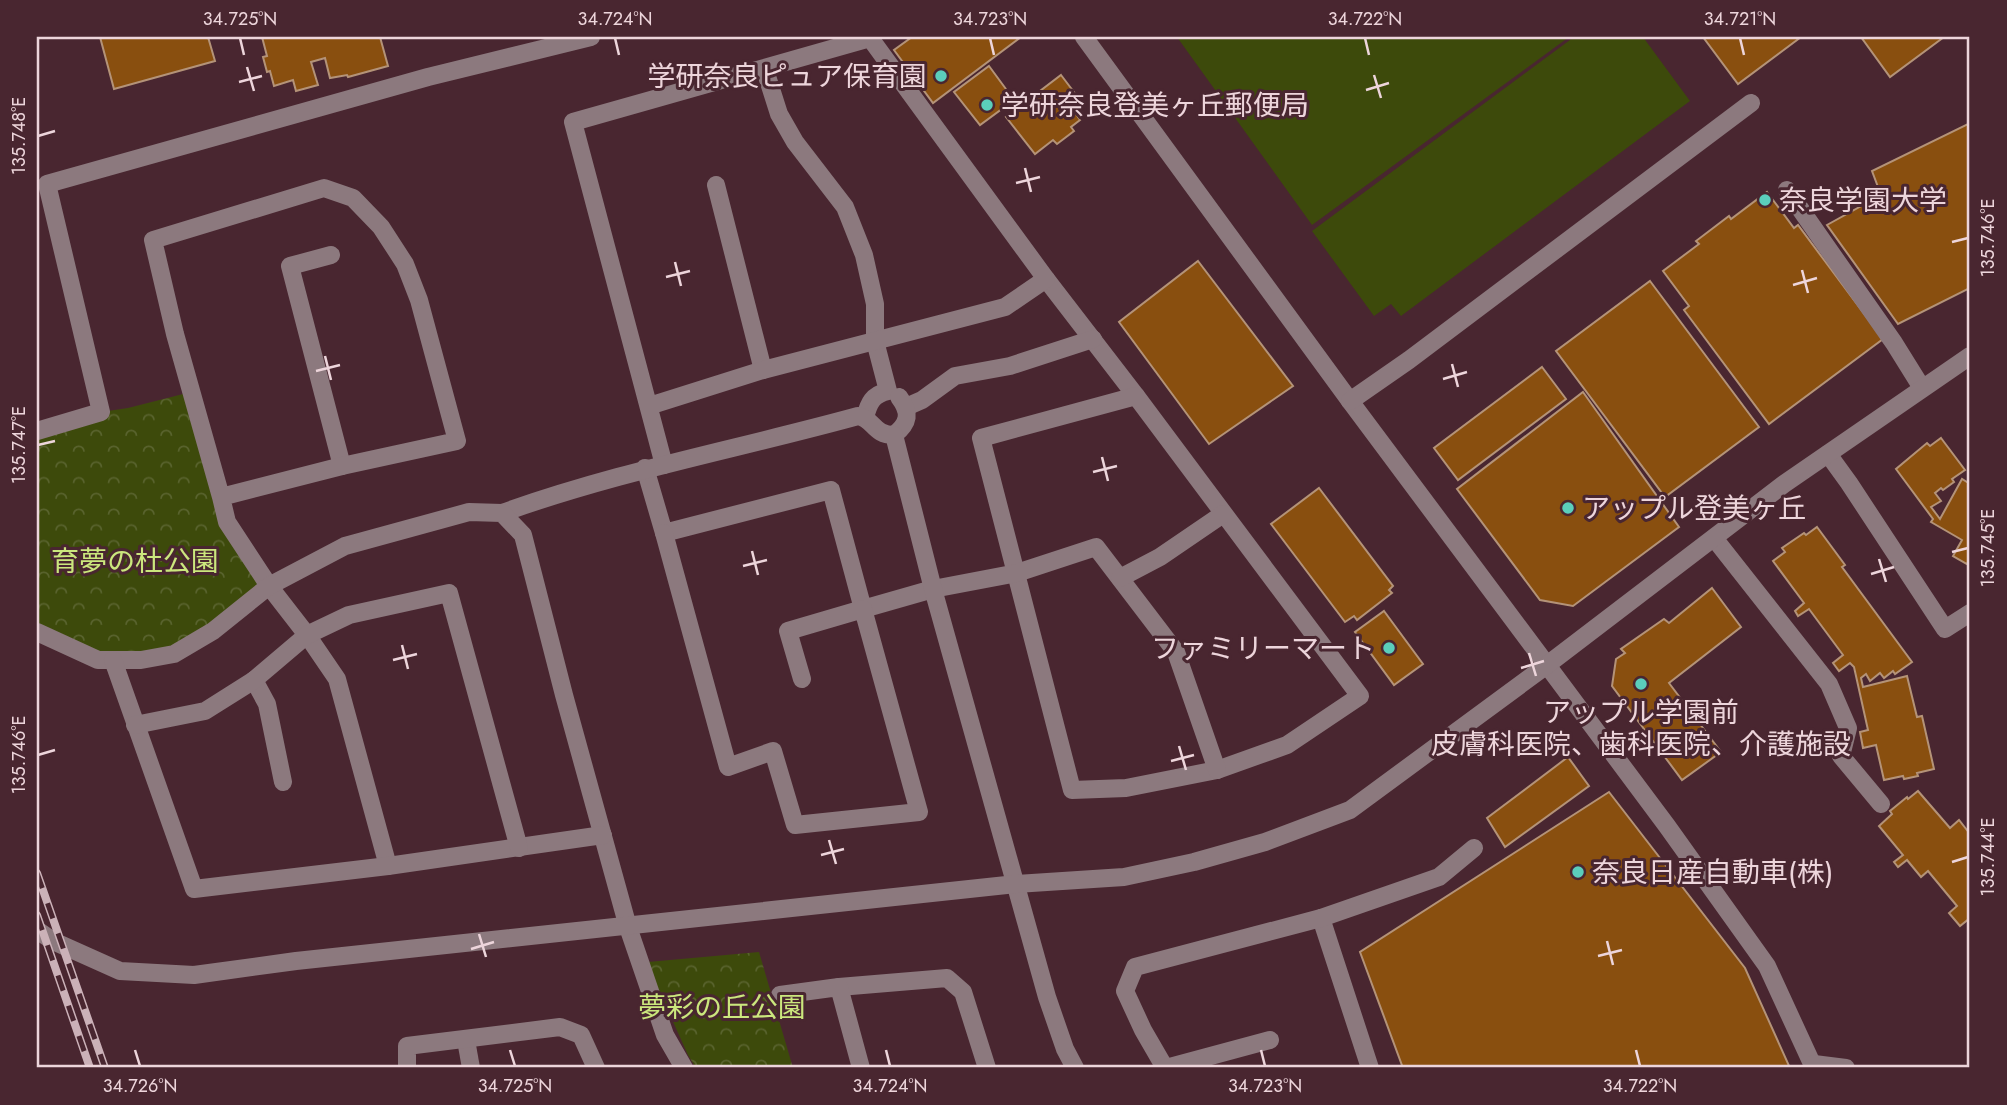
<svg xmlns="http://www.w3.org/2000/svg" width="2007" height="1105" font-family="Jost,'Noto Sans JP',sans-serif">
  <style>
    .grass { fill: #3d4a0b }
    .park { fill: url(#park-crowns) }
    .building { fill: #894f0f; stroke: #b49378; stroke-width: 2 }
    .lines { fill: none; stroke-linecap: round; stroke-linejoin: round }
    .minor { stroke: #8c797e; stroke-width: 18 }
    .rail-casing { stroke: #cbb1b8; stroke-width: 8 }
    .rail { stroke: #492630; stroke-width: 5; stroke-dasharray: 16; stroke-linecap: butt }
    .ticks { fill: none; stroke: #edd5db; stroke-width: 2.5 }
    .poi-dot { fill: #5bcebb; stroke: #492630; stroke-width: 2.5 }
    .labels { text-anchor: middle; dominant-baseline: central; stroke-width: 6; stroke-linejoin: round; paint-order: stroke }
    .poi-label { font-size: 28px; fill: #edd5db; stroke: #492630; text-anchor: start }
    .park-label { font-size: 28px; fill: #cbe77d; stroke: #492630 }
    .neatline { fill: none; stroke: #edd5db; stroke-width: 2.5 }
    .ticks-label { font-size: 18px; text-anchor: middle; fill: #edd5db }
  </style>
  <defs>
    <pattern id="park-crowns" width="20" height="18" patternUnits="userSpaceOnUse" patternTransform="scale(1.75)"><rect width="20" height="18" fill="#3d4a0b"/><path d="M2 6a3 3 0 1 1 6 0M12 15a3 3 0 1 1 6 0" fill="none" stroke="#59632e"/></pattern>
  </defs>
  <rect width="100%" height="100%" fill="#492630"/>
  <g class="grass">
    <path d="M1177,37h392l-257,188z"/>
    <path d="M1574,37h69l47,64 -289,215 -10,-12 -17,12 -62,-85z"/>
  </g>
  <g class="park">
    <path d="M191,392l30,105 48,89 -95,68 -76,6 -61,-28v-201l64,-19 27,-4z"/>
    <path d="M759,952l34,116h-97l-8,-13 -36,-80 -4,-13z"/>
  </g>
  <g class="building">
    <path d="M100,37h108l7,24 -101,28z"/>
    <path d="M262,37h118l8,29 -40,11 -1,-2 -17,3 -5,-20 -14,4 7,23 -22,6 -3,-11 -19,6 -4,-15 -3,1 -4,-15 4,-1z"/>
    <path d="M912,37h109l-88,66 -39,-53z"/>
    <path d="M1703,37h98l-63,47z"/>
    <path d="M1861,37h83l-54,40z"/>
    <path d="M989,66l25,34 -34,25 -26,-33z"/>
    <path d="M1061,75l22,29 -9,7 6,9 -9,7 3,4 -17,13 -4,-4 -18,14 -29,-37z"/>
    <path d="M1970,123v165l-72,36 -71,-99 54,-30 -9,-24z"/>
    <path d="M1767,192l27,36 4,-3 85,114 -114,85 -85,-114 5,-4 -26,-35 36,-27 -3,-3 33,-25 2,3z"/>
    <path d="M1198,261l95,125 -84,58 -90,-122z"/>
    <path d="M1650,281l109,146 -94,70 -109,-146z"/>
    <path d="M1542,367l24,32 -108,81 -24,-32z"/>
    <path d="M1583,392l96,135 -106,79 -33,-6 -83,-111z"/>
    <path d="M1941,438l24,32 -13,9 2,3 -11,8 -2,-2 -6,5 6,8 -10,6 9,12 22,-40 8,5v74l-3,6 -14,-8 9,-16 -31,-18 2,-3 -37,-50 31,-26 3,3z"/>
    <path d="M1319,488l74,98 -4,4 3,3 -35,27 -3,-4 -9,6 -74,-98z"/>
    <path d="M1817,527l28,38 -3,2 70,95 -17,12 -2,-3 -9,7 -4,-5 -10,8 -4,-7 -5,4 2,9 44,-11 10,41 5,-1 12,53 -17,4 1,3 -14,3 -1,-3 -19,4 -8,-35 -13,3 -3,-16 8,-2 -14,-63 -4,-4 -11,8 -6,-8 10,-8 -34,-46 -11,7 -3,-5 9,-8 -31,-42 12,-9 -3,-4 22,-15 2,2z"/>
    <path d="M1712,588l29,39 -72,56 52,69 -39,28 -70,-94 4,-27 9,-6 -4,-4 43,-30 5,4z"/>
    <path d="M1384,611l39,53 -29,21 -39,-53z"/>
    <path d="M1568,757l21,29 -84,61 -18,-29z"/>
    <path d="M1918,791l32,37 9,-8 11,14v84l-10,8 -11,-13 8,-7 -29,-35 -7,6 -14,-17 -9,7 -4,-5 9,-7 -24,-29 13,-12 -2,-3 17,-14 1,2z"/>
    <path d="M1609,792l136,176 45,100h-387l-43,-116z"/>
  </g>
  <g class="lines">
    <g class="minor">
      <path d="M1084,37l266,364 317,425 100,140 47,102"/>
      <path d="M765,70l14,44 16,28 50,65 19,48 11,49v37l13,50c-16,4 -19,12 -23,26"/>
      <path d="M716,185l47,185"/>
      <path d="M1787,190l107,153 28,45"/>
      <path d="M331,255l-41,11 52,200"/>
      <path d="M1046,279l90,117"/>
      <path d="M1136,396l224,300 -73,49 -70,25 -91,18 -54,2 -91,-352z"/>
      <path d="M1350,401l59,-41 342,-257"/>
      <path d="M649,406l114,-36 242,-63 41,-28 -176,-241 -297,84 91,343"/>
      <path d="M906,407l16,-7 33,-24 55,-10 83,-27"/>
      <path d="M37,431l64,-19 -54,-228 381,-107 163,-40"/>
      <path d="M894,435c15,-12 17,-22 5,-38"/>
      <path d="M1828,454l21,29 96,146 25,-16"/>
      <path d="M645,468l19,65 167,-43 32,119 70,-20 84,-16 79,-26 80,105 41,118"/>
      <path d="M221,497l121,-31 115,-25 -38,-141 -14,-36 -24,-37 -28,-29 -29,-10 -171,52 22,94 46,163 6,25 42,64 38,49 30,44 51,187"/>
      <path d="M502,513c117,-42 236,-64 356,-97 16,3 15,19 36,19l39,154 114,408 18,52 10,19"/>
      <path d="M664,533l64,234 45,-16 22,74 124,-13 -56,-203 -75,22 14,48"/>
      <path d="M1714,538l115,146 19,44 -7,28 40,48"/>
      <path d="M1120,578l40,-21 63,-43"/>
      <path d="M37,632l61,28h43l33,-6 39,-23 56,-45 76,-40 124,-34 33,1 21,22 41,160 64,232 37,108 19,33"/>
      <path d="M113,660l81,229 194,-23 215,-31"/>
      <path d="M254,680l13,24 16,78"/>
      <path d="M135,725l70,-14 49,-31 53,-45 42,-20 100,-22 70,255"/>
      <path d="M1321,918l49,150"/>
      <path d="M37,930l16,11 67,30 74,4 102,-14 720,-77 108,-7 70,-15 71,-20 85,-32 197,-145 237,-181 186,-128"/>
      <path d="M839,987l108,-9 16,14 24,76"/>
      <path d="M780,995l59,-8 22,81"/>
      <path d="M466,1040l5,28"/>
      <path d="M1814,1064l32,4"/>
      <path d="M407,1068v-22l153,-19 21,8 15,33"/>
      <path d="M1165,1068l-22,-38 -18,-39 10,-24 186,-49 118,-41 35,-29"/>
      <path d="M1166,1068l104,-28"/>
    </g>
    <defs>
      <g id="rail">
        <path d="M37,873l68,195"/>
        <path d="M37,915l53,153"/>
      </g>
    </defs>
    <use href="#rail" class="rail-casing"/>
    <use href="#rail" class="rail"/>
  </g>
  <path class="ticks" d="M240,38l4,17M615,38l4,17M990,38l4,17M1365,38l4,17M1740,38l4,17M247,67l7,24M1374,75l7,23M239,82l23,-6M1366,90l23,-7M38,136l17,-5M1025,168l6,24M1016,183l24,-6M1952,242l16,-4M675,262l6,24M1802,270l6,23M666,277l24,-6M1793,285l24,-7M325,356l6,24M1452,364l6,23M316,371l24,-6M1443,379l24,-7M38,445l17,-4M1102,457l6,24M1093,472l24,-6M752,551l6,24M1952,552l16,-4M1879,559l7,23M743,566l24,-6M1871,574l23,-7M402,645l6,24M1529,653l7,23M393,660l24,-6M1521,668l23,-7M1179,746l7,24M38,755l17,-5M1171,761l23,-6M829,840l7,24M821,855l23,-6M1952,862l16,-5M479,934l7,23M1607,941l6,24M471,949l23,-7M1598,956l24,-6M135,1050l5,16M510,1050l5,16M886,1050l4,16M1261,1050l4,16M1636,1050l4,16"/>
  <g class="poi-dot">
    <circle cx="941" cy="76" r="7"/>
    <circle cx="987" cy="105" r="7"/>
    <circle cx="1765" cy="200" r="7"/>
    <circle cx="1568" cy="508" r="7"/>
    <circle cx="1389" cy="648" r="7"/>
    <circle cx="1641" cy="684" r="7"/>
    <circle cx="1578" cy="872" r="7"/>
  </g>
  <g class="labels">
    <g class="poi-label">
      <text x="927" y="76" text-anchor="end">学研奈良ピュア保育園</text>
      <text x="1001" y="105">学研奈良登美ヶ丘郵便局</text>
      <text x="1779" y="200">奈良学園大学</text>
      <text x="1582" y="508">アップル登美ヶ丘</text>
      <text x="1375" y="648" text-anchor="end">ファミリーマート</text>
      <text x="1641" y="712" text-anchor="middle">アップル学園前<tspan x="1641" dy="32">皮膚科医院、歯科医院、介護施設</tspan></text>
      <text x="1592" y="872">奈良日産自動車(株)</text>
    </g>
    <g class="park-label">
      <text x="135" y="561">育夢の杜公園</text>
      <text x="722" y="1007">夢彩の丘公園</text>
    </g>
  </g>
  <rect width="2007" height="1105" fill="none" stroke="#492630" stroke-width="77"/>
  <rect x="38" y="38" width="1930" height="1028" class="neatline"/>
  <g class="ticks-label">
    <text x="240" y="25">34.725°N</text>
    <text x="615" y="25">34.724°N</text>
    <text x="990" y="25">34.723°N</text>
    <text x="1365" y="25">34.722°N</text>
    <text x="1740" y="25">34.721°N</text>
    <text transform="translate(19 136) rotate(-90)" y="6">135.748°E</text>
    <text transform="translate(1988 238) rotate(-90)" y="6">135.746°E</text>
    <text transform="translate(19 445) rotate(-90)" y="6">135.747°E</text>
    <text transform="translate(1988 548) rotate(-90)" y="6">135.745°E</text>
    <text transform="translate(19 755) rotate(-90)" y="6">135.746°E</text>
    <text transform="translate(1988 857) rotate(-90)" y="6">135.744°E</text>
    <text x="140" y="1092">34.726°N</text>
    <text x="515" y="1092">34.725°N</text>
    <text x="890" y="1092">34.724°N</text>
    <text x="1265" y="1092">34.723°N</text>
    <text x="1640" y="1092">34.722°N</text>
  </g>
</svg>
